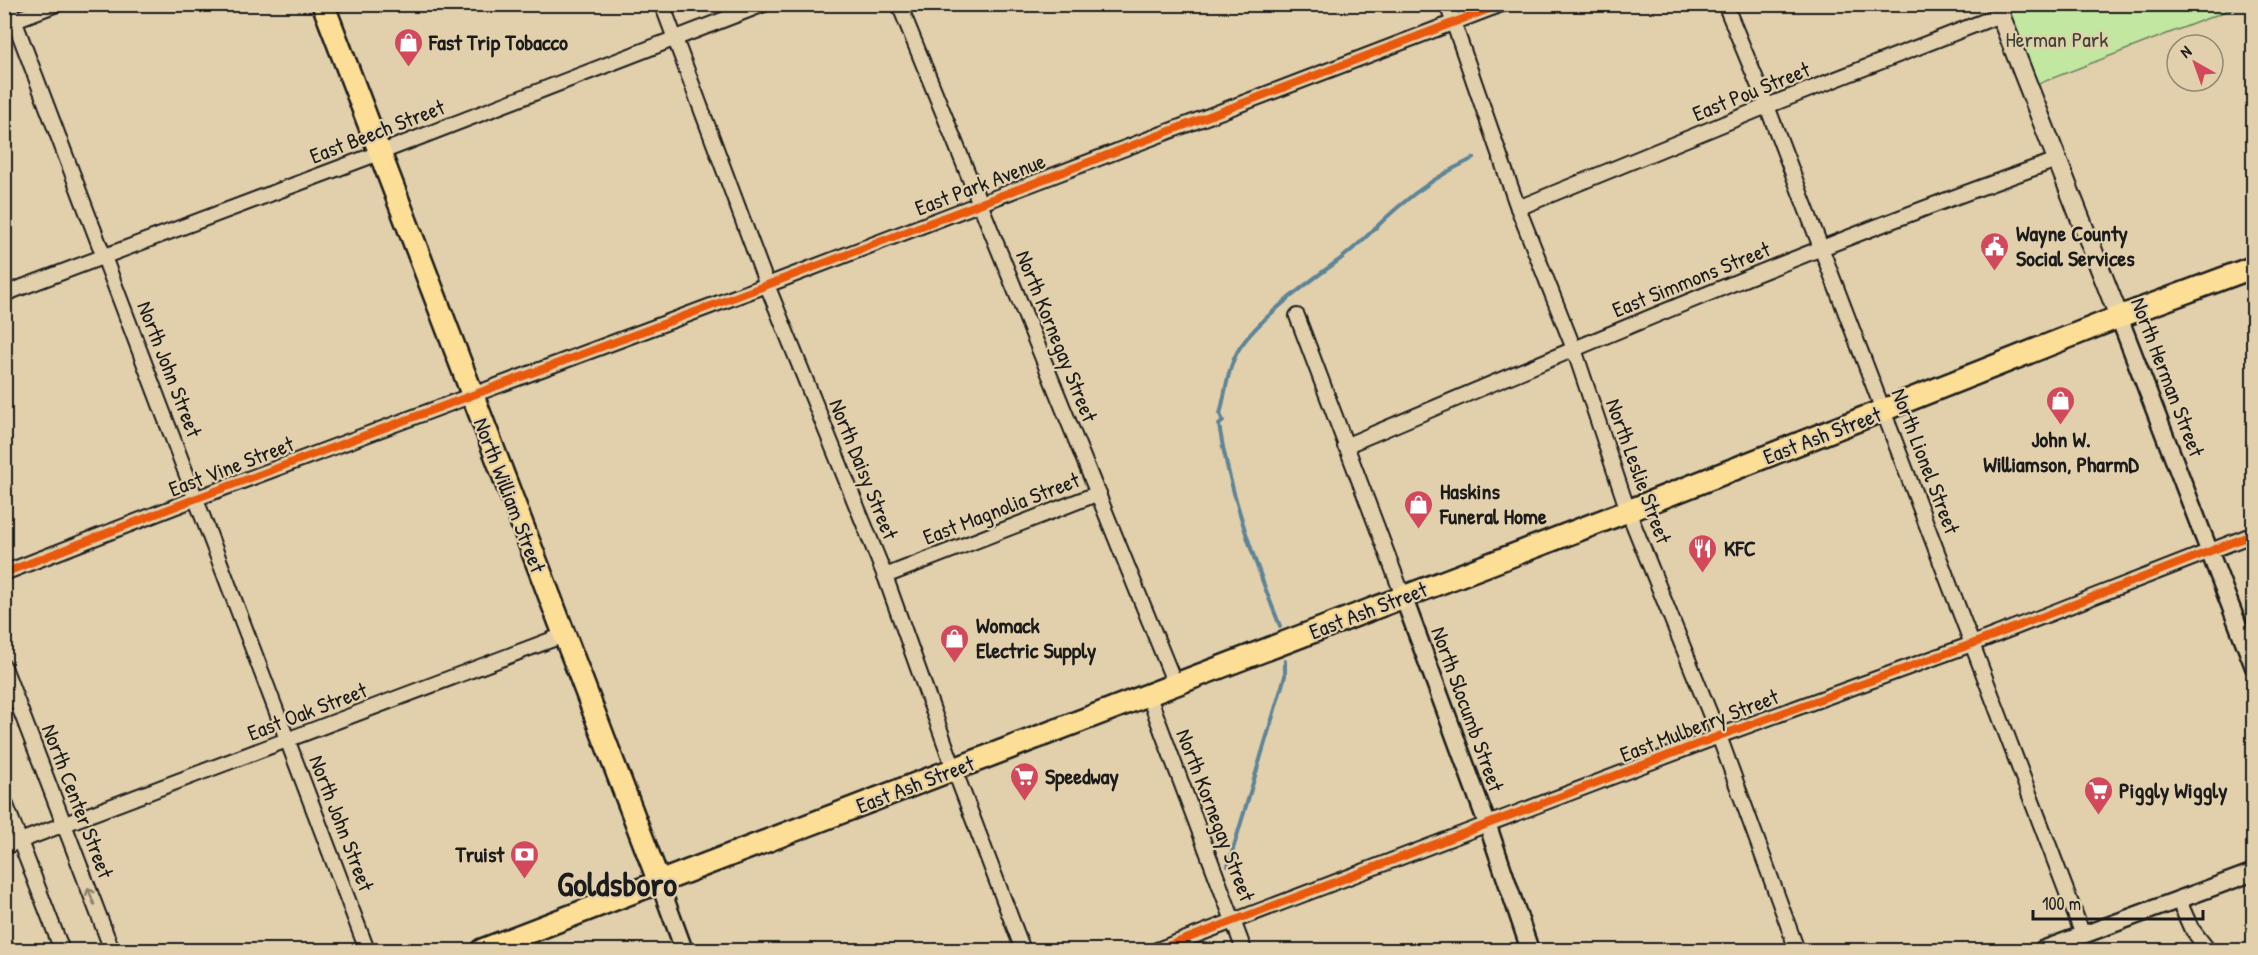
<svg xmlns="http://www.w3.org/2000/svg" width="2258" height="955" font-family="'Patrick Hand',sans-serif">
  <style>
    .green { fill: #c2e7a1; stroke: #6f825e; stroke-width: 1.5 }
    .lines { fill: none; stroke-linecap: round; stroke-linejoin: round }
    .stream { stroke: #5d8497; stroke-width: 4 }
    .minor-casing { stroke: #1c1c1c; stroke-width: 18 }
    .tertiary-casing { stroke: #1c1c1c; stroke-width: 21 }
    .secondary-casing { stroke: #1c1c1c; stroke-width: 22 }
    .primary-casing { stroke: #1c1c1c; stroke-width: 26 }
    .minor { stroke: #e2d0ad; stroke-width: 14 }
    .tertiary { stroke: #e2d0ad; stroke-width: 16 }
    .secondary { stroke: #e2d0ad; stroke-width: 18 }
    .primary { stroke: #fdde96; stroke-width: 21 }
    .rail-casing { stroke: #1c1c1c; stroke-width: 6 }
    .rail { stroke: #e2d0ad; stroke-width: 4; stroke-dasharray: 11; stroke-linecap: butt }
    .cycleway-casing { stroke: #e2d0ad; stroke-width: 11 }
    .cycleway { stroke: #e8590c; stroke-width: 8 }
    .oneway { stroke: #897f6c }
    .labels { text-anchor: middle; dominant-baseline: central; stroke-width: 4.5; stroke-linejoin: round; paint-order: stroke }
    .park-label { font-size: 22px; fill: #3d4537; stroke: #e2d0ad }
    .poi-label { font-size: 22px; font-weight: bold; fill: #1c1c1c; stroke: #e2d0ad; text-anchor: start }
    .street-label { font-size: 22px; fill: #1c1c1c; stroke: #e2d0ad }
    .town-label { font-size: 34px; font-weight: bold; fill: #1c1c1c; stroke: #e2d0ad }
  </style>
  <rect width="100%" height="100%" fill="#e2d0ad"/>
  <filter id="ink" filterUnits="userSpaceOnUse"><feTurbulence type="fractalNoise" baseFrequency=".0167" numOctaves="2"/><feDisplacementMap in="SourceGraphic" scale="12" xChannelSelector="R" yChannelSelector="G"/><feConvolveMatrix kernelMatrix="1 2 1 2 8 2 1 2 1" color-interpolation-filters="sRGB"/></filter>
  <g filter="url(#ink)">
    <path class="green" d="M2002,5h240l-207,80z"/>
    <g class="lines">
      <g class="stream">
        <path d="M1280,626c-26,-64 -50,-132 -61,-201l4,-4 -3,-7c6,-22 7,-45 19,-65 19,-29 68,-66 96,-86 23,-16 41,-37 62,-55 23,-20 49,-37 77,-50"/>
        <path d="M1228,866l57,-190v-15"/>
      </g>
      <defs>
        <g id="minor">
          <path d="M8,4l359,946"/>
          <path d="M662,4l105,281 118,291 69,193 69,181"/>
          <path d="M899,4l276,680"/>
          <path d="M1447,4l71,204 56,141 54,162 91,225 78,214"/>
          <path d="M1725,4l42,102 316,829"/>
          <path d="M4,24l53,-20"/>
          <path d="M1518,208l249,-102 233,-91"/>
          <path d="M4,294l375,-141 385,-149"/>
          <path d="M1297,316l106,280"/>
          <path d="M1345,446c235,-100 471,-201 712,-286"/>
          <path d="M4,573l193,-75 570,-213 735,-281"/>
          <path d="M885,576l214,-83"/>
          <path d="M4,667l108,283"/>
          <path d="M1148,694l96,256"/>
          <path d="M4,800l58,150"/>
          <path d="M4,847l560,-212"/>
          <path d="M2179,901l12,27 17,22"/>
          <path d="M1157,950l562,-214 253,-92 282,-110"/>
        </g>
        <g id="tertiary">
          <path d="M2119,317l135,350"/>
          <path d="M1403,596l85,230 42,124"/>
          <path d="M659,882l25,68"/>
          <path d="M2042,950l212,-78"/>
        </g>
        <path id="secondary" d="M1996,4l123,313"/>
        <g id="primary">
          <path d="M323,4l336,878"/>
          <path d="M482,950l1146,-439 491,-194 135,-50"/>
        </g>
      </defs>
      <use href="#minor" class="minor-casing"/>
      <use href="#tertiary" class="tertiary-casing"/>
      <use href="#secondary" class="secondary-casing"/>
      <use href="#primary" class="primary-casing"/>
      <use href="#minor" class="minor"/>
      <use href="#tertiary" class="tertiary"/>
      <use href="#secondary" class="secondary"/>
      <use href="#primary" class="primary"/>
      <defs>
        <path id="rail" d="M4,755l2,4"/>
      </defs>
      <use href="#rail" class="rail-casing"/>
      <use href="#rail" class="rail"/>
      <defs>
        <g id="cycleway">
          <path d="M4,573l193,-75 570,-213 735,-281"/>
          <path d="M1157,950l562,-214 253,-92 282,-110"/>
        </g>
      </defs>
      <use href="#cycleway" class="cycleway-casing"/>
      <use href="#cycleway" class="cycleway"/>
    </g>
    <defs><path id="oneway-shaft" d="M-6 0H5M1.5-3L5.5 0L1.5 3" fill="none" stroke-width="1.6" stroke-linecap="round" stroke-linejoin="round" transform="scale(1.5)"/></defs>
    <use class="oneway" href="#oneway-shaft" transform="translate(91 896) rotate(-110)"/>
  </g>
  <defs>
    <symbol id="shop-pin" viewBox="-11 -11 22 30"><path d="M0 17L-7.5 6A9.5 9.5 0 1 1 7.5 6Z" fill="#d1495b" stroke="#e2d0ad"/><path d="M-5-2.5h2.3a2.7 3.5 0 0 1 5.4 0H5L5.5 6h-11ZM-1.5-2.5h3a1.5 2.3 0 0 0-3 0Z" fill="#fff"/></symbol>
    <symbol id="civic-pin" viewBox="-11 -11 22 30"><path d="M0 17L-7.5 6A9.5 9.5 0 1 1 7.5 6Z" fill="#d1495b" stroke="#e2d0ad"/><path d="M-.6-6.5H3V-4.5H.6V-3L4-1V1h2V6H-6V1h2V-1L-.6-3ZM-1.2 2.5V6h2.4V2.5Z" fill="#fff"/></symbol>
    <symbol id="restaurant-pin" viewBox="-11 -11 22 30"><path d="M0 17L-7.5 6A9.5 9.5 0 1 1 7.5 6Z" fill="#d1495b" stroke="#e2d0ad"/><path d="M-5-6h1v4h1v-4h1v4h1v-4h1v5L-1.5 .5V6h-2V.5L-5-1ZM5-6V6H3V1.5H1.5Q1.5-4 5-6Z" fill="#fff"/></symbol>
    <symbol id="supermarket-pin" viewBox="-11 -11 22 30"><path d="M0 17L-7.5 6A9.5 9.5 0 1 1 7.5 6Z" fill="#d1495b" stroke="#e2d0ad"/><path d="M-6-5.5h2.5l.6 2H6L4.5 2H-2.5L-4.4-4H-6ZM-1.5 3.2a1.3 1.3 0 1 0 .1 0ZM3 3.2a1.3 1.3 0 1 0 .1 0Z" fill="#fff"/></symbol>
    <symbol id="bank-pin" viewBox="-11 -11 22 30"><path d="M0 17L-7.5 6A9.5 9.5 0 1 1 7.5 6Z" fill="#d1495b" stroke="#e2d0ad"/><path d="M-6-4H6V4H-6ZM0-2.3a2.3 2.3 0 1 0 0 4.6a2.3 2.3 0 1 0 0-4.6Z" fill="#fff"/></symbol>
  </defs>
  <g fill-rule="evenodd">
    <use href="#shop-pin" x="392" y="26" width="33" height="45"/>
    <use href="#civic-pin" x="1978" y="230" width="33" height="45"/>
    <use href="#shop-pin" x="2044" y="384" width="33" height="45"/>
    <use href="#shop-pin" x="1402" y="488" width="33" height="45"/>
    <use href="#restaurant-pin" x="1686" y="532" width="33" height="45"/>
    <use href="#shop-pin" x="938" y="622" width="33" height="45"/>
    <use href="#supermarket-pin" x="1008" y="760" width="33" height="45"/>
    <use href="#supermarket-pin" x="2082" y="774" width="33" height="45"/>
    <use href="#bank-pin" x="508" y="838" width="33" height="45"/>
  </g>
  <g class="labels">
    <g class="park-label">
      <text x="2057" y="39">Herman Park</text>
    </g>
    <g class="poi-label">
      <text x="429" y="42">Fast Trip Tobacco</text>
      <text x="2016" y="233">Wayne County<tspan x="2016" dy="25">Social Services</tspan></text>
      <text x="2061" y="439" text-anchor="middle">John W.<tspan x="2061" dy="25">Williamson, PharmD</tspan></text>
      <text x="1440" y="491">Haskins<tspan x="1440" dy="25">Funeral Home</tspan></text>
      <text x="1724" y="548">KFC</text>
      <text x="976" y="625">Womack<tspan x="976" dy="25">Electric Supply</tspan></text>
      <text x="1045" y="776">Speedway</text>
      <text x="2119" y="790">Piggly Wiggly</text>
      <text x="504" y="854" text-anchor="end">Truist</text>
    </g>
    <g class="street-label">
      <text transform="translate(1751 91) rotate(-22)">East Pou Street</text>
      <text transform="translate(377 131) rotate(-21)">East Beech Street</text>
      <text transform="translate(980 184) rotate(-21)">East Park Avenue</text>
      <text transform="translate(1691 279) rotate(-22)">East Simmons Street</text>
      <text transform="translate(1057 336) rotate(68)">North Kornegay Street</text>
      <text transform="translate(170 369) rotate(69)">North John Street</text>
      <text transform="translate(2168 377) rotate(69)">North Herman Street</text>
      <text transform="translate(1822 435) rotate(-21)">East Ash Street</text>
      <text transform="translate(1926 461) rotate(69)">North Lionel Street</text>
      <text transform="translate(231 466) rotate(-21)">East Vine Street</text>
      <text transform="translate(864 469) rotate(68)">North Daisy Street</text>
      <text transform="translate(1639 471) rotate(70)">North Leslie Street</text>
      <text transform="translate(510 495) rotate(69)">North William Street</text>
      <text transform="translate(1001 508) rotate(-21)">East Magnolia Street</text>
      <text transform="translate(1368 610) rotate(-21)">East Ash Street</text>
      <text transform="translate(1468 709) rotate(70)">North Slocumb Street</text>
      <text transform="translate(307 711) rotate(-21)">East Oak Street</text>
      <text transform="translate(1699 725) rotate(-21)">East Mulberry Street</text>
      <text transform="translate(915 784) rotate(-21)">East Ash Street</text>
      <text transform="translate(78 801) rotate(69)">North Center Street</text>
      <text transform="translate(1216 815) rotate(69)">North Kornegay Street</text>
      <text transform="translate(342 823) rotate(69)">North John Street</text>
    </g>
    <g class="town-label">
      <text x="617" y="884">Goldsboro</text>
    </g>
  </g>
  <rect width="2258" height="955" fill="none" stroke="#e2d0ad" stroke-width="24"/>
  <rect x="12" y="12" width="2234" height="931" fill="none" stroke="#1c1c1c" stroke-width="2" filter="url(#ink)"/>
  <g transform="translate(2195 63) rotate(320)"><circle r="28" fill="#e2d0ad" stroke="#938873" stroke-width="1.5"/>
  <path d="M0-4.5L10 22L0 15L-10 22Z" fill="#d1495b"/>
  <text y="-9" font-size="16" font-weight="bold" text-anchor="middle" fill="#1c1c1c">N</text>
  </g>
  <path d="M2033 910v9h170v-9" fill="none" stroke="#1c1c1c" stroke-width="3"/>
  <text x="2042" y="910" font-size="18" fill="#1c1c1c" stroke="#e2d0ad" stroke-width="4.5" paint-order="stroke">100 m</text>
</svg>
